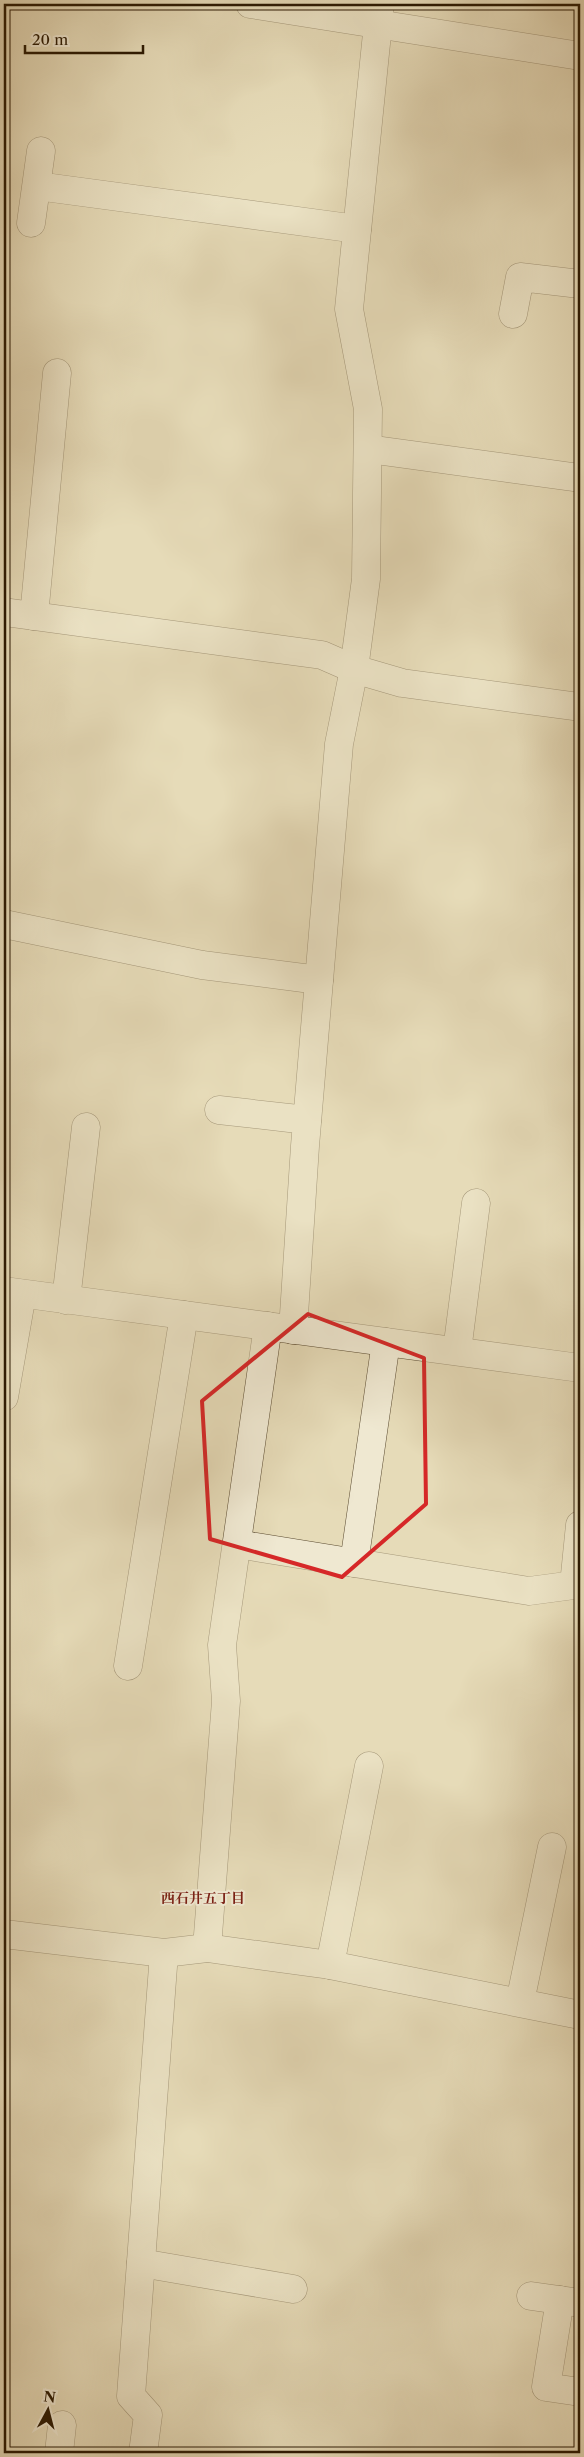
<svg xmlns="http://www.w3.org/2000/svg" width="584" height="2457" font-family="'Libre Caslon Text','Noto Serif JP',serif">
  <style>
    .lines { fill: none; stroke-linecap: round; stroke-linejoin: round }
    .minor-casing { stroke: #5a4a30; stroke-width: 29 }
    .minor { stroke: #efe8d1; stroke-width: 28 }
    .marked { fill: none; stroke: #d62828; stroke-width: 4; stroke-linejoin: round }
    .labels { text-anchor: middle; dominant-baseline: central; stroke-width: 4; stroke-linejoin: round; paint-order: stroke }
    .neighbourhood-label { font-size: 14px; font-weight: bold; fill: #7a1f14; stroke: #efe8d1 }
  </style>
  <rect width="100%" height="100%" fill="#e6dbb8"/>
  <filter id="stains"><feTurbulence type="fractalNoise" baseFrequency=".004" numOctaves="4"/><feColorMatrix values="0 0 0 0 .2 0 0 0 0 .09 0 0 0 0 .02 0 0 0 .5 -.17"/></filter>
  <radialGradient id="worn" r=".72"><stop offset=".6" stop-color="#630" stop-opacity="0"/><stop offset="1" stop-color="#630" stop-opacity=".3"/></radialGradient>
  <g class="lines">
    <defs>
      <g id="minor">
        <path d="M250,4l330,52"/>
        <path d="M37,186l320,43"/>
        <path d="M31,223l10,-72"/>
        <path d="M513,314l7,-37 60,7"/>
        <path d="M368,449l212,29"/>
        <path d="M4,612l318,43 32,14 48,14 178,24"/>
        <path d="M34,616l23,-243"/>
        <path d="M4,924l198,41 117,15"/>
        <path d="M219,1110l88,10"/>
        <path d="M4,1291l576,77"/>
        <path d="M66,1300l20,-173"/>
        <path d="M293,1330l12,-184 34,-402 15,-75 12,-90 2,-170 -19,-100 31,-305"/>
        <path d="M457,1351l19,-148"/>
        <path d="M4,1397l18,-103"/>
        <path d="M237,1544l292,47 45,-6 6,-60"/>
        <path d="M354,1563l32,-221"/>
        <path d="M128,1666l56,-351"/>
        <path d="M4,1934l160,19 43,-5 123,17 250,50"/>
        <path d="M207,1948l19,-247 -4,-56 46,-319"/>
        <path d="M330,1965l39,-199"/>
        <path d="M520,2002l32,-155"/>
        <path d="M141,2263l152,26"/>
        <path d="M531,2296l49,7"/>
        <path d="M560,2300l-14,87 34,5"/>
        <path d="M59,2453l3,-28"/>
        <path d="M143,2453l5,-38 -17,-19 33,-443"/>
      </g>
    </defs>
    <use href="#minor" class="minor-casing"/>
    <use href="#minor" class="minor"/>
  </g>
  <path d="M0 0H584V2457H0ZM308,1314l116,44 2,146 -84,73 -132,-38 -8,-138z" fill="#e6dbb8" fill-opacity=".55" fill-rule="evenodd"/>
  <path class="marked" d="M308,1314l116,44 2,146 -84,73 -132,-38 -8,-138z"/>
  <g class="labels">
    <g class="neighbourhood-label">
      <text x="203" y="1898">西石井五丁目</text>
    </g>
  </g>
  <rect width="584" height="2457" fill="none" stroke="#e6dbb8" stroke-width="20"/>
  <rect x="5" y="5" width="574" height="2447" fill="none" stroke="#2b1902" stroke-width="2.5"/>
  <rect x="10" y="10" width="564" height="2437" fill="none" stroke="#2b1902"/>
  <g transform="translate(48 2410) rotate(7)" stroke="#efe8d1" stroke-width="4" paint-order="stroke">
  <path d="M0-4L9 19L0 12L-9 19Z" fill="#2b1902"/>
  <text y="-8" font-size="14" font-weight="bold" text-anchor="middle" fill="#2b1902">N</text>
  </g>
  <path d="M25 45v8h118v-8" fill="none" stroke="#2b1902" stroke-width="2.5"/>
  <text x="32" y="45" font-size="15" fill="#2b1902" stroke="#efe8d1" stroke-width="4" paint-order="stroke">20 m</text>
  <rect width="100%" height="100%" filter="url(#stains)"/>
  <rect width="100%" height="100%" fill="url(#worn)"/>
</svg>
